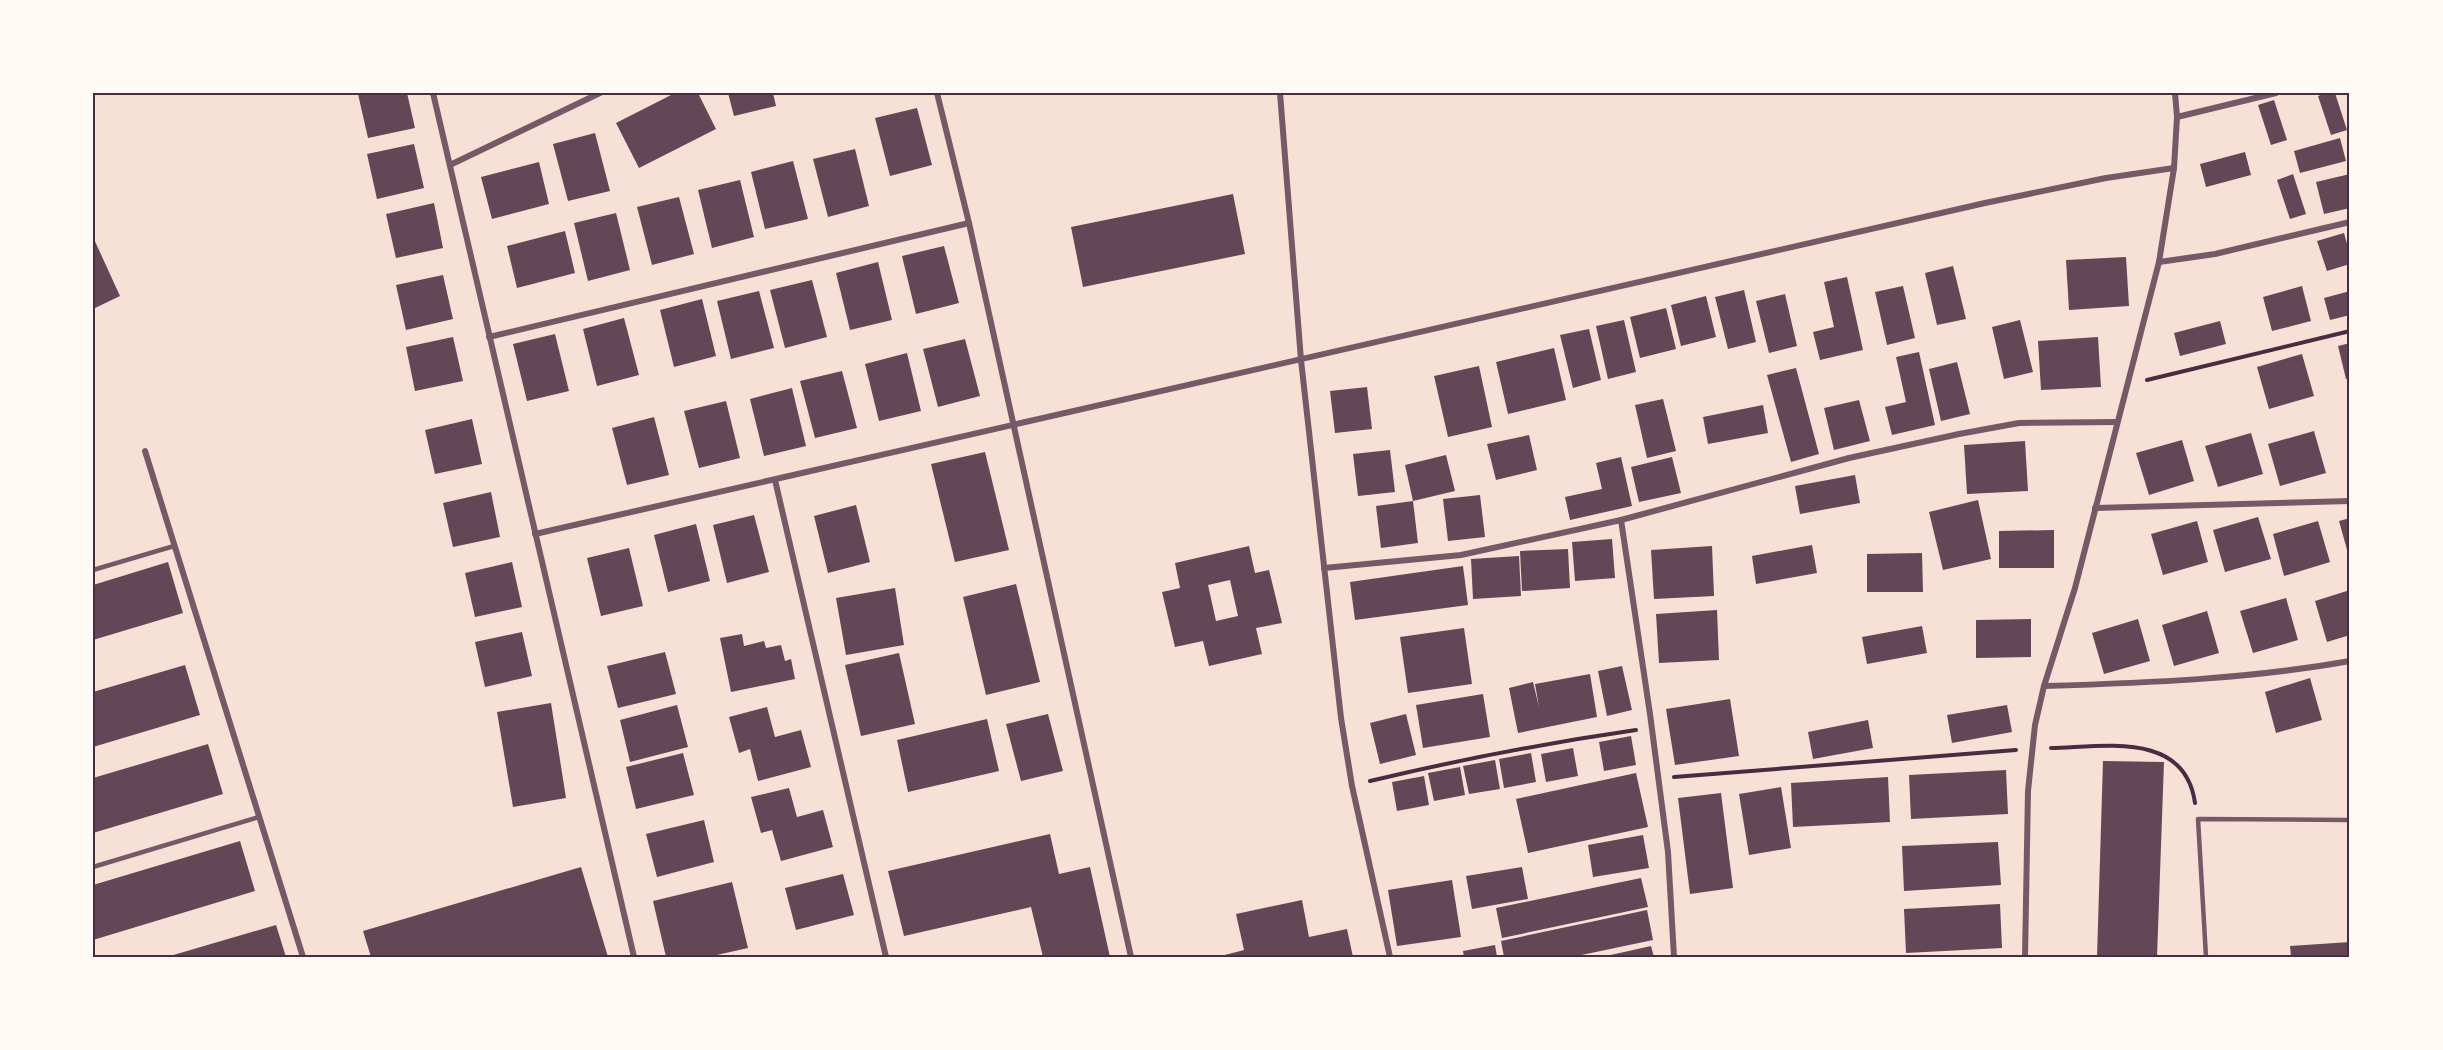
<svg xmlns="http://www.w3.org/2000/svg" width="2443" height="1050" font-family="'Open Sans',sans-serif">
  <style>
    .building { fill: #644757; fill-rule: evenodd }
    .lines { fill: none; stroke-linecap: round; stroke-linejoin: round }
    .path { stroke: #4a2c40; stroke-width: 4 }
    .service { stroke: #755966; stroke-width: 4.5 }
    .minor { stroke: #755966; stroke-width: 6 }
    .neatline { fill: none; stroke: #4a2c40; stroke-width: 2 }
  </style>
  <rect width="100%" height="100%" fill="#f7e1d7"/>
  <g class="building">
    <path d="M363,93h44l8,35 -47,10 -10,-44z"/>
    <path d="M675,93h23l18,36 -77,39 -23,-45z"/>
    <path d="M728,93h45l3,13 -42,10z"/>
    <path d="M2326,93h9l12,37 -16,5 -13,-39z"/>
    <path d="M2274,100l13,40 -16,5 -13,-40z"/>
    <path d="M917,108l15,57 -42,11 -15,-58z"/>
    <path d="M595,133l15,58 -42,10 -15,-57z"/>
    <path d="M2340,138l6,23 -46,12 -6,-22z"/>
    <path d="M414,144l10,44 -47,11 -10,-45z"/>
    <path d="M855,149l14,57 -41,11 -15,-58z"/>
    <path d="M2245,152l6,23 -45,12 -6,-23z"/>
    <path d="M793,161l15,58 -43,10 -14,-57z"/>
    <path d="M539,162l10,42 -57,15 -11,-42z"/>
    <path d="M2293,174l13,40 -16,5 -13,-39z"/>
    <path d="M2350,174v34l-26,6 -8,-32z"/>
    <path d="M740,180l14,57 -42,11 -14,-58z"/>
    <path d="M1233,194l12,60 -162,33 -12,-60z"/>
    <path d="M679,197l15,57 -42,11 -15,-58z"/>
    <path d="M434,203l9,45 -47,10 -10,-44z"/>
    <path d="M616,213l14,57 -42,11 -14,-58z"/>
    <path d="M565,231l10,42 -58,15 -10,-42z"/>
    <path d="M2344,233l6,21v10l-23,7 -10,-30z"/>
    <path d="M93,237l27,59 -27,13z"/>
    <path d="M944,246l15,57 -43,11 -14,-58z"/>
    <path d="M2126,257l3,49 -60,4 -3,-50z"/>
    <path d="M878,262l14,58 -42,10 -14,-57z"/>
    <path d="M1953,266l13,53 -29,6 -12,-52z"/>
    <path d="M443,275l10,44 -47,11 -10,-45z"/>
    <path d="M1847,277l16,73 -43,10 -7,-28 21,-5 -10,-45z"/>
    <path d="M812,280l15,57 -42,11 -15,-58z"/>
    <path d="M1903,286l12,52 -28,7 -12,-53z"/>
    <path d="M2302,286l9,35 -39,10 -9,-34z"/>
    <path d="M1744,290l12,52 -28,7 -13,-52z"/>
    <path d="M759,291l15,57 -43,11 -14,-58z"/>
    <path d="M2350,291v24l-20,5 -6,-22z"/>
    <path d="M1785,294l12,52 -28,7 -13,-52z"/>
    <path d="M1706,296l10,41 -35,9 -10,-41z"/>
    <path d="M702,299l14,57 -42,11 -14,-57z"/>
    <path d="M1666,308l10,41 -36,9 -10,-41z"/>
    <path d="M624,318l15,57 -42,11 -14,-57z"/>
    <path d="M1624,320l12,52 -28,7 -12,-53z"/>
    <path d="M2020,320l13,52 -29,7 -12,-52z"/>
    <path d="M2220,321l6,23 -46,12 -6,-23z"/>
    <path d="M1589,329l12,51 -28,8 -13,-53z"/>
    <path d="M555,334l14,57 -42,10 -14,-57z"/>
    <path d="M453,337l10,44 -48,10 -9,-44z"/>
    <path d="M2098,337l3,50 -60,3 -3,-49z"/>
    <path d="M965,339l15,57 -42,11 -15,-58z"/>
    <path d="M2350,343v35l-4,1 -8,-33z"/>
    <path d="M1554,348l12,52 -58,14 -12,-52z"/>
    <path d="M1919,352l16,73 -43,10 -7,-28 21,-5 -10,-45z"/>
    <path d="M907,353l14,58 -42,10 -14,-57z"/>
    <path d="M2302,354l12,42 -45,13 -12,-42z"/>
    <path d="M1957,362l13,52 -29,7 -12,-52z"/>
    <path d="M1479,366l13,61 -44,10 -14,-61z"/>
    <path d="M1796,368l23,86 -28,8 -24,-87z"/>
    <path d="M842,371l15,57 -42,10 -15,-57z"/>
    <path d="M1367,387l5,42 -37,4 -5,-42z"/>
    <path d="M792,388l14,58 -42,10 -14,-57z"/>
    <path d="M1663,399l13,52 -29,7 -12,-53z"/>
    <path d="M1859,400l11,41 -36,9 -10,-42z"/>
    <path d="M726,401l14,57 -41,10 -15,-57z"/>
    <path d="M1763,405l5,28 -60,11 -5,-27z"/>
    <path d="M654,417l15,58 -42,10 -15,-57z"/>
    <path d="M472,419l10,45 -47,10 -10,-44z"/>
    <path d="M2314,431l12,42 -46,13 -12,-42z"/>
    <path d="M2251,433l12,41 -45,13 -13,-41z"/>
    <path d="M1529,435l8,35 -41,10 -9,-36z"/>
    <path d="M2182,440l12,41 -45,14 -13,-42z"/>
    <path d="M2025,441l3,50 -61,3 -3,-49z"/>
    <path d="M1390,450l5,42 -37,4 -5,-42z"/>
    <path d="M985,452l24,98 -54,12 -24,-98z"/>
    <path d="M1446,455l9,36 -42,10 -8,-36z"/>
    <path d="M1621,457l11,49 -62,14 -5,-23 37,-8 -6,-26z"/>
    <path d="M1672,457l9,36 -42,9 -8,-35z"/>
    <path d="M1855,475l5,28 -60,11 -5,-28z"/>
    <path d="M491,492l9,45 -47,10 -10,-44z"/>
    <path d="M1480,495l5,42 -37,4 -5,-42z"/>
    <path d="M1978,500l13,59 -48,11 -14,-58z"/>
    <path d="M1413,501l5,42 -37,5 -5,-42z"/>
    <path d="M856,505l14,57 -42,11 -14,-57z"/>
    <path d="M754,515l15,57 -42,11 -14,-58z"/>
    <path d="M2258,517l13,42 -46,13 -12,-42z"/>
    <path d="M2350,518v38l-1,1 -10,-36z"/>
    <path d="M2197,521l11,41 -45,13 -12,-41z"/>
    <path d="M2318,521l12,41 -46,14 -11,-42z"/>
    <path d="M696,524l14,57 -42,11 -14,-57z"/>
    <path d="M2054,530v38h-55v-37z"/>
    <path d="M1612,539l3,39 -40,3 -3,-39z"/>
    <path d="M1812,545l5,28 -61,11 -4,-28z"/>
    <path d="M1249,546l6,27 14,-3 13,53 -26,5 6,26 -53,12 -6,-25 -28,6 -13,-55 18,-4 -5,-25zM1230,580l8,36 -22,5 -8,-36z"/>
    <path d="M1712,546l2,50 -60,3 -3,-49z"/>
    <path d="M629,548l14,58 -42,10 -14,-58z"/>
    <path d="M1568,549l2,39 -48,3 -2,-40z"/>
    <path d="M1922,553l1,39h-56v-38z"/>
    <path d="M1519,556l2,40 -48,3 -2,-40z"/>
    <path d="M168,562l15,51 -90,27v-55z"/>
    <path d="M512,562l10,45 -47,10 -10,-44z"/>
    <path d="M1463,566l5,39 -113,15 -5,-38z"/>
    <path d="M1016,584l24,98 -54,13 -23,-98z"/>
    <path d="M895,588l9,57 -58,10 -10,-57z"/>
    <path d="M2350,590v45l-23,7 -12,-41z"/>
    <path d="M2286,598l12,42 -45,13 -13,-42z"/>
    <path d="M1717,610l2,50 -60,3 -3,-49z"/>
    <path d="M2207,611l12,42 -45,13 -12,-41z"/>
    <path d="M2031,619v38l-55,1v-38z"/>
    <path d="M2138,619l12,42 -46,13 -12,-41z"/>
    <path d="M1922,626l5,27 -60,11 -5,-27z"/>
    <path d="M1464,628l8,56 -64,9 -8,-56z"/>
    <path d="M522,632l10,44 -47,11 -10,-45z"/>
    <path d="M742,634l2,12 20,-5 2,7 15,-3 4,16 6,-2 4,20 -64,13 -11,-54z"/>
    <path d="M665,652l11,42 -58,14 -11,-42z"/>
    <path d="M899,653l16,71 -54,12 -16,-71z"/>
    <path d="M185,665l15,50 -107,32v-55z"/>
    <path d="M1622,666l10,44 -25,6 -9,-45z"/>
    <path d="M1590,674l7,43 -79,16 -9,-45 24,-6 6,25 -4,-23z"/>
    <path d="M2310,678l12,42 -46,13 -11,-41z"/>
    <path d="M1483,694l7,43 -67,11 -7,-43z"/>
    <path d="M1730,699l9,57 -64,9 -9,-56z"/>
    <path d="M551,703l15,95 -53,9 -16,-95z"/>
    <path d="M677,705l11,42 -58,15 -10,-42z"/>
    <path d="M2007,705l5,27 -60,11 -5,-28z"/>
    <path d="M767,707l8,30 26,-7 10,37 -53,14 -8,-32 -11,4 -10,-36z"/>
    <path d="M1048,714l15,57 -42,10 -15,-57z"/>
    <path d="M1406,714l10,41 -36,9 -10,-41z"/>
    <path d="M987,719l12,52 -91,21 -11,-52z"/>
    <path d="M1868,720l5,28 -60,11 -5,-27z"/>
    <path d="M1631,736l5,29 -32,6 -5,-29z"/>
    <path d="M208,744l15,50 -130,39v-55z"/>
    <path d="M1573,748l5,28 -32,6 -5,-28z"/>
    <path d="M683,753l11,42 -58,14 -10,-42z"/>
    <path d="M1531,753l5,29 -32,6 -5,-29z"/>
    <path d="M1495,760l5,29 -31,5 -6,-28z"/>
    <path d="M2103,761l61,1 -7,195h-60z"/>
    <path d="M1460,767l5,28 -31,6 -6,-28z"/>
    <path d="M2006,770l2,44 -97,5 -2,-44z"/>
    <path d="M1636,773l12,54 -120,26 -12,-54z"/>
    <path d="M1424,776l5,29 -32,6 -5,-29z"/>
    <path d="M1888,777l2,45 -97,5 -2,-44z"/>
    <path d="M1781,787l10,61 -42,7 -10,-61z"/>
    <path d="M789,788l8,29 26,-7 10,37 -52,14 -9,-31 -11,3 -10,-36z"/>
    <path d="M1721,793l12,95 -43,6 -12,-96z"/>
    <path d="M704,820l10,42 -57,15 -11,-43z"/>
    <path d="M1050,834l9,40 31,-7 20,90h-67l-12,-50 -127,29 -16,-65z"/>
    <path d="M1643,835l6,33 -56,9 -5,-32z"/>
    <path d="M240,841l15,50 -162,49v-55z"/>
    <path d="M1998,842l3,43 -97,6 -2,-45z"/>
    <path d="M581,867l27,90h-237l-8,-26z"/>
    <path d="M1522,867l6,32 -56,10 -6,-33z"/>
    <path d="M843,874l11,41 -58,15 -11,-42z"/>
    <path d="M1641,878l7,29 -146,31 -6,-30z"/>
    <path d="M1452,880l9,57 -64,9 -9,-56z"/>
    <path d="M732,882l16,66 -40,9h-42l-13,-56z"/>
    <path d="M1302,900l7,37 38,-8 6,28h-136l27,-7 -8,-36z"/>
    <path d="M2000,904l2,44 -96,5 -2,-44z"/>
    <path d="M1647,910l6,30 -81,17h-68l-3,-16z"/>
    <path d="M276,925l10,32h-116v-1z"/>
    <path d="M2350,942v15h-59l-1,-11z"/>
    <path d="M1495,945l2,12h-33l-1,-6z"/>
    <path d="M1651,946l3,11h-48v-1z"/>
  </g>
  <g class="lines">
    <g class="path">
      <path d="M2147,380l203,-49"/>
      <path d="M2051,748c54,-1 134,-17 144,55"/>
      <path d="M1674,777l342,-27"/>
      <path d="M1370,781c88,-21 176,-38 266,-51"/>
    </g>
    <g class="service">
      <path d="M93,570l81,-24"/>
      <path d="M93,867l166,-50"/>
      <path d="M2206,957l-8,-138 152,1"/>
    </g>
    <g class="minor">
      <path d="M433,93l201,864"/>
      <path d="M937,93l32,130 162,734"/>
      <path d="M1280,93l21,267 40,358 11,68 38,171"/>
      <path d="M2177,117l99,-24"/>
      <path d="M450,165l150,-72"/>
      <path d="M2159,262l56,-8 135,-32"/>
      <path d="M489,337l480,-114"/>
      <path d="M145,451l158,506"/>
      <path d="M775,480l111,477"/>
      <path d="M2095,508l255,-7"/>
      <path d="M1621,520l29,194 18,138 6,105"/>
      <path d="M535,534l1450,-331 121,-25 68,-10"/>
      <path d="M1324,568l137,-13 160,-35 228,-62 110,-24 60,-11 98,-1"/>
      <path d="M2044,686c103,-3 205,-7 306,-25"/>
      <path d="M2025,957l3,-166 7,-66 9,-39 31,-98 84,-326 15,-94 3,-51 -2,-24"/>
    </g>
  </g>
  <rect width="2443" height="1050" fill="none" stroke="#fffaf5" stroke-width="189"/>
  <rect x="94" y="94" width="2254" height="862" class="neatline"/>
</svg>
